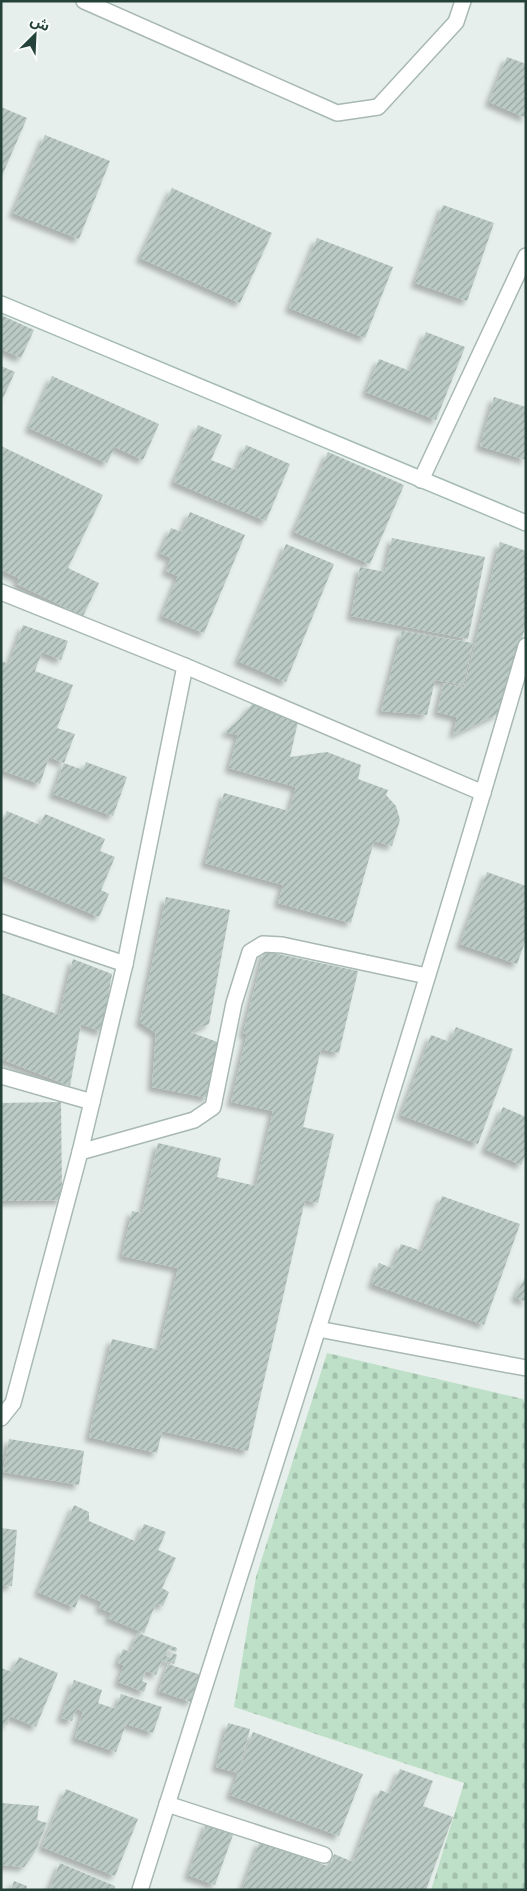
<svg xmlns="http://www.w3.org/2000/svg" width="527" height="1891" font-family="Helvetica,'Noto Sans Arabic',sans-serif">
  <style>
    .cemetery { fill: url(#cemetery-stones) }
    .building { fill: url(#building-hatch); filter: url(#shadow) }
    .lines { fill: none; stroke-linecap: round; stroke-linejoin: round }
    .street-casing { stroke: #a8b8b2; stroke-width: 18 }
    .secondary-casing { stroke: #a4bbb3; stroke-width: 18 }
    .street { stroke: #fff; stroke-width: 15 }
    .secondary { stroke: #fff; stroke-width: 15 }
  </style>
  <defs>
    <pattern id="cemetery-stones" width="16" height="16" patternUnits="userSpaceOnUse" patternTransform="scale(1.25)"><rect width="16" height="16" fill="#bfe0c8"/><path d="M2 7V4a2 2 0 0 1 4 0v3zM10 15v-3a2 2 0 0 1 4 0v3z" fill="#a4c1ad"/></pattern>
    <pattern id="building-hatch" width="6" height="6" patternUnits="userSpaceOnUse" patternTransform="scale(1.25)"><rect width="6" height="6" fill="#bbcac4"/><path d="M-1 1l2-2M0 6l6-6M5 7l2-2" fill="none" stroke="#98a6a0"/></pattern>
    <filter id="shadow"><feDropShadow dx="-4.5" dy="4.5" stdDeviation="2.5" flood-color="#0004"/></filter>
  </defs>
  <rect width="100%" height="100%" fill="#e6efeb"/>
  <path class="cemetery" d="M327,1353l196,46 3,8v483h-95l33,-107 -230,-76 22,-130z"/>
  <g class="building">
    <path d="M507,57l19,7v54l-37,-16z"/>
    <path d="M1,107l26,11 -26,60z"/>
    <path d="M45,135l65,26 -31,78 -66,-26z"/>
    <path d="M172,188l100,45 -32,70 -100,-45z"/>
    <path d="M443,205l51,18 -27,78 -52,-18z"/>
    <path d="M317,238l76,29 -28,71 -76,-30z"/>
    <path d="M1,315l33,15 -13,28 -20,-9z"/>
    <path d="M426,332l39,15 -29,73 -70,-28 13,-33 31,12z"/>
    <path d="M1,366l14,6 -12,26 -2,-1z"/>
    <path d="M52,376l107,48 -16,36 -28,-13 -8,16 -78,-35z"/>
    <path d="M494,397l32,10v53l-46,-14z"/>
    <path d="M198,425l24,10 -11,25 25,10 10,-25 44,19 -24,57 -92,-39z"/>
    <path d="M1,446l102,49 -35,73 31,15 -16,33 -66,-32 2,-6 -18,-8z"/>
    <path d="M328,452l76,33 -34,79 -76,-32z"/>
    <path d="M190,512l55,23 -41,98 -42,-17 16,-40 -12,-5 5,-13 -11,-5 11,-25 11,4z"/>
    <path d="M392,538l93,19 -17,82 -117,-23 9,-49 25,5z"/>
    <path d="M500,542l26,9v74l-28,89 -45,21 4,-18 -20,-5 7,-29 20,5z"/>
    <path d="M286,544l48,20 -48,118 -48,-21z"/>
    <path d="M23,625l45,16 -7,19 -19,-8 -7,19 38,14 -16,43 18,6 -11,29 -15,-6 -9,27 -39,-14v-109l8,3z"/>
    <path d="M402,631l71,12 -10,42 -28,-5 -8,35 -46,-4z"/>
    <path d="M252,704l47,13 -9,40 37,-5 34,13 -3,14 30,11 -2,5 10,11 4,14 -8,26 -18,-5 -23,82 -73,-20 5,-18 -78,-22 19,-70 65,18 7,-24 -67,-19 9,-33 -13,-3 17,-15z"/>
    <path d="M86,762l41,15 -14,39 -60,-22 11,-31 19,7z"/>
    <path d="M7,811l33,14 5,-11 60,25 -5,12 15,6 -14,33 8,4 -10,23 -98,-42v-50z"/>
    <path d="M487,872l39,14v53l-9,25 -57,-20z"/>
    <path d="M166,897l64,13 -21,114 -19,8 30,11 -12,55 -56,-11 4,-54 -16,-11z"/>
    <path d="M264,951l94,20 -19,82 -18,-4 -18,78 31,7 -16,69 -13,-3 -57,251 -86,-20 -5,22 -68,-16 23,-98 47,11 19,-82 -56,-12 10,-45 10,2 16,-70 63,15 -4,19 39,9 17,-75 -42,-9 16,-68h-4z"/>
    <path d="M73,959l39,15 -10,58 -21,-8 -11,62 -69,-27v-66l58,22z"/>
    <path d="M456,1027l57,22 -35,95 -77,-29 30,-80 19,7z"/>
    <path d="M61,1102l1,98 -61,1v-98z"/>
    <path d="M503,1107l23,10v37l-5,11 -36,-16z"/>
    <path d="M442,1196l78,28 -36,101 -112,-41 7,-21 13,5 9,-24 21,7z"/>
    <path d="M526,1275v27l-11,-5z"/>
    <path d="M9,1439l75,12 -5,34 -76,-13z"/>
    <path d="M74,1505l15,7v9l48,21 7,-18 22,8 -8,18 18,8 -14,30 7,4 -6,14 -7,-3 -12,30 -36,-15 4,-5 -13,-5 3,-6 -21,-9 -6,15 -37,-16z"/>
    <path d="M1,1528l16,2 -5,56 -11,-1z"/>
    <path d="M138,1633l39,15 -1,4 -8,-3 -2,7 5,2 2,-5 4,2 -3,9 -12,-4 -6,15 -10,-4 -4,10 5,2 -3,9 -26,-10 6,-17 -6,-2 5,-14 7,3z"/>
    <path d="M19,1657l39,16 -22,54 -26,-11 -3,9 -6,-2v-55l11,4z"/>
    <path d="M168,1664l33,11 -10,27 -32,-11z"/>
    <path d="M74,1680l28,10 -4,13 18,6 5,-15 41,13 -9,26 -27,-9 -10,28 -41,-14 8,-27 -7,-2 -4,12 -11,-3z"/>
    <path d="M228,1723l22,6 -12,44 -22,-6z"/>
    <path d="M253,1732l110,42 -24,62 -109,-41z"/>
    <path d="M400,1769l33,12 -10,25 30,11 -27,73h-184l18,-49 70,26 4,-13 19,8 27,-72 10,4z"/>
    <path d="M66,1789l72,30 -23,57 -73,-29z"/>
    <path d="M1,1803l38,3 -2,14 10,3 -12,29 -11,15 -23,-2z"/>
    <path d="M207,1822l27,10 -19,53 -27,-10z"/>
    <path d="M60,1863l55,23 -1,4h-65z"/>
    <path d="M14,1881l13,5 -1,4h-15z"/>
  </g>
  <g class="lines">
    <defs>
      <g id="street">
        <path d="M84,1l253,112 41,-6 78,-85 7,-21"/>
        <path d="M421,480l105,-224"/>
        <path d="M1,592l184,74 298,127"/>
        <path d="M1,922l124,42"/>
        <path d="M1,1076l91,26"/>
        <path d="M80,1152l114,-32 19,-13 21,-104 16,-51 13,-8 19,1 145,31"/>
        <path d="M318,1329l208,39"/>
        <path d="M1,1418l12,-15 67,-251 45,-188 60,-298"/>
        <path d="M167,1804l157,51"/>
        <path d="M140,1890c131,-414 265,-827 386,-1244"/>
      </g>
      <path id="secondary" d="M1,304l525,219"/>
    </defs>
    <use href="#street" class="street-casing"/>
    <use href="#secondary" class="secondary-casing"/>
    <use href="#street" class="street"/>
    <use href="#secondary" class="secondary"/>
  </g>
  <rect width="527" height="1891" fill="none" stroke="#24423a" stroke-width="5"/>
  <g transform="translate(35 35) rotate(24)" stroke="#f7fbf9" stroke-width="4" paint-order="stroke">
  <path d="M0-4L9 19L0 12L-9 19Z" fill="#24423a"/>
  <text y="-8" font-size="14" font-weight="bold" text-anchor="middle" fill="#24423a">ش</text>
  </g>
</svg>
